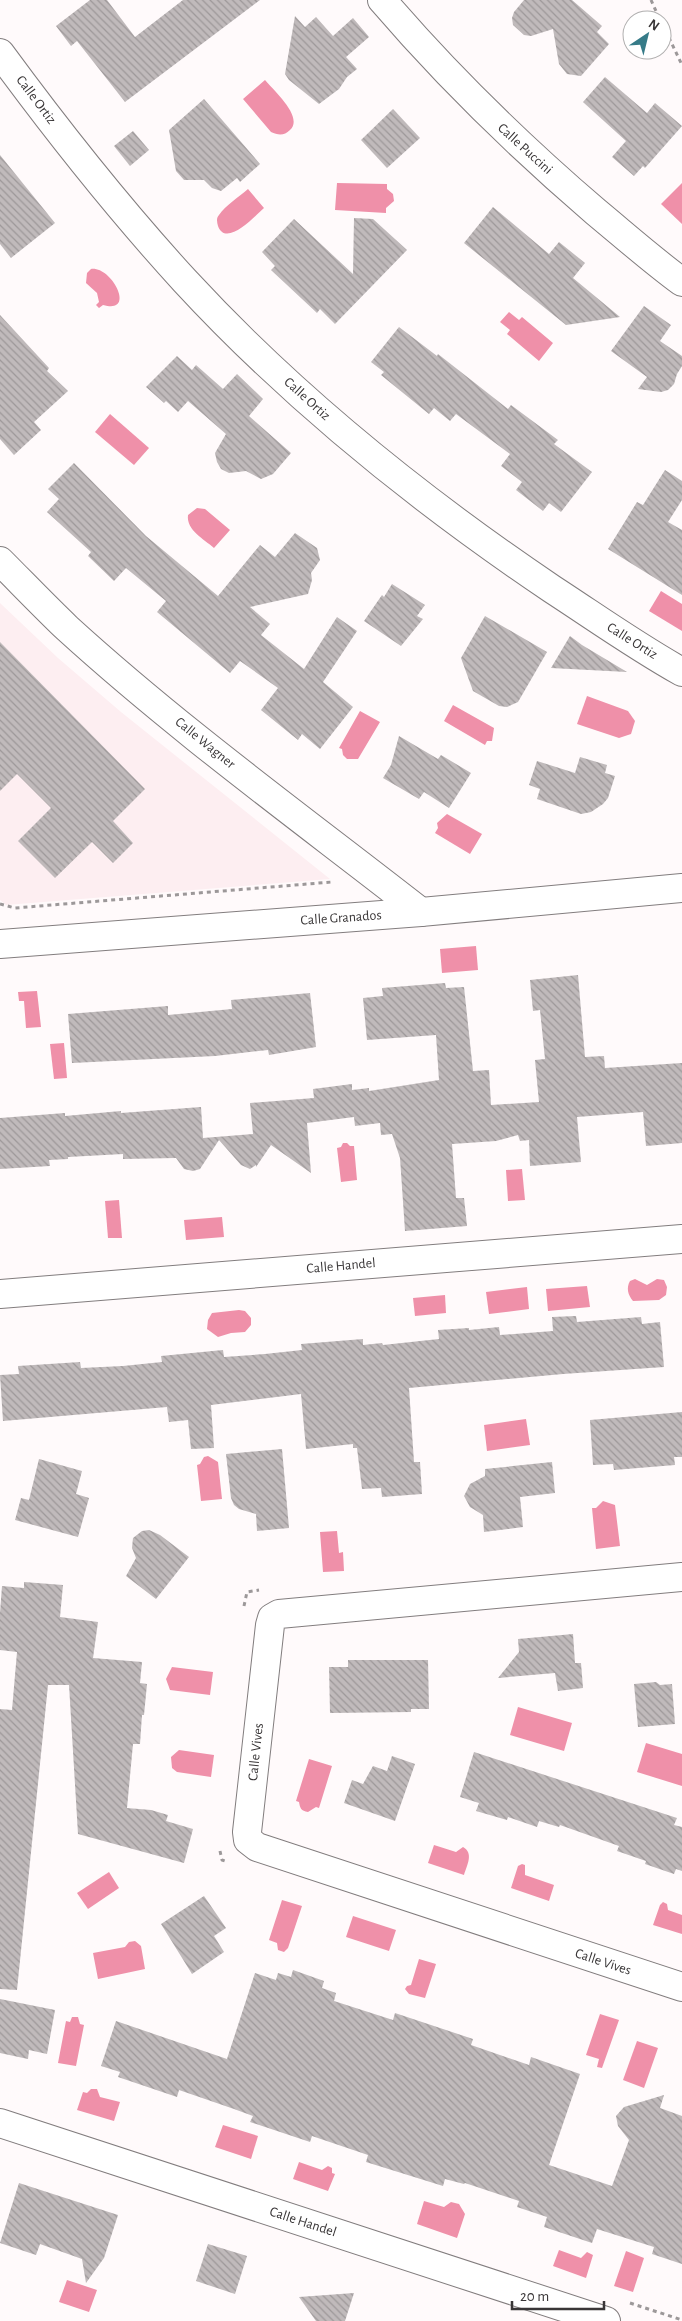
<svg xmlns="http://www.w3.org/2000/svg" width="682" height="2321" font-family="'Alegreya Sans',sans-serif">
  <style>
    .built { fill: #fdeef1 }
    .water { fill: #ef90a9 }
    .building { fill: url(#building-back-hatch) }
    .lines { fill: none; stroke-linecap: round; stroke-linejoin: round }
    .minor-casing { stroke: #827d7e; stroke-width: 30 }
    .path { stroke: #9c9899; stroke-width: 3; stroke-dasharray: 4 4; stroke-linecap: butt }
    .minor { stroke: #fff; stroke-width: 28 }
    .labels { text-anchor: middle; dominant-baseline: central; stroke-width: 4; stroke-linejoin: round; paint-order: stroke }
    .street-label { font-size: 14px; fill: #393637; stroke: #fff }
  </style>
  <defs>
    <pattern id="building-back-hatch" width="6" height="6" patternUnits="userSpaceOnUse" patternTransform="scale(1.25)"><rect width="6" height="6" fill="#c0babb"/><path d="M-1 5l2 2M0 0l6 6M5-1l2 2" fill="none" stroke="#9d9899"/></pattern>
  </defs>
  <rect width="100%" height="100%" fill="#fffafb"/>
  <path class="built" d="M0,603l58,55 63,54 209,167 -324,26 -6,-5z"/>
  <g class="water">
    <path d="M265,80c9,11 39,37 25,50 -6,6 -12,5 -19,2l-28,-33z"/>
    <path d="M337,183l50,1v5l6,5 1,7 -8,7v5l-51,-3z"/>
    <path d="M682,183v41l-21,-20z"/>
    <path d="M248,189l16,19c-9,8 -38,40 -46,18 -1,-4 -2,-8 1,-11 7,-10 20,-18 29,-26z"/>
    <path d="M91,269c21,-3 46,46 12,36l-4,3 -3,-3 3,-3 -2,-9 -11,-10 1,-10z"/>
    <path d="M509,312l10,8 3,-3 31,26 -14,18 -32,-27 3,-4 -10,-8z"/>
    <path d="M110,414l39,34 -15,17 -39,-33z"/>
    <path d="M197,508l8,1 25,21 -16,18c-10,-9 -28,-18 -26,-33z"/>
    <path d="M661,591l21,13v27l-33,-20z"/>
    <path d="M587,696l41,15 7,10 -4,13 -12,4 -42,-14z"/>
    <path d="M453,705l41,23 -2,13h-5l-2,4 -41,-24z"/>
    <path d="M360,711l20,11 -22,37h-11l-4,-4 -1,-6 -3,-1z"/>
    <path d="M447,814l35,20 -12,20 -35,-21 3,-5 -1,-5z"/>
    <path d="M476,946l2,24 -36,3 -2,-24z"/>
    <path d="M37,991l4,36 -15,1 -2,-27h-5l-1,-9z"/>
    <path d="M64,1043l3,35 -13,1 -4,-35z"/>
    <path d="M343,1143h4l3,3h4l3,34 -16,2 -4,-34 4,-1z"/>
    <path d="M522,1169l3,31 -17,1 -2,-31z"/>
    <path d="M119,1200l3,38h-14l-3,-37z"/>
    <path d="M222,1217l2,20 -38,3 -2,-20z"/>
    <path d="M635,1279l12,6 10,-6 7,1 3,7 -1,8 -7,5 -26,1c-5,-6 -7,-13 -3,-20z"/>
    <path d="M587,1286l3,21 -42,4 -2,-22z"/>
    <path d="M527,1287l2,22 -40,5 -3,-22z"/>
    <path d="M445,1295l1,18 -31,3 -2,-18z"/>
    <path d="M239,1310l6,1 6,7v7l-6,7 -14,1 -13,4 -11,-8 1,-9 4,-7z"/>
    <path d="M526,1419l4,26 -43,6 -3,-26z"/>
    <path d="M208,1456l10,6 4,37 -21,2 -4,-36 3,-1 4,-7z"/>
    <path d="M603,1501l12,4 5,41 -24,3 -4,-41h4z"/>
    <path d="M337,1531l2,22 4,-1 1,19 -21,1 -3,-40z"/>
    <path d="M172,1667l41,5 -3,23 -40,-5 -4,-11z"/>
    <path d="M518,1707l54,16 -8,28 -54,-16z"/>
    <path d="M646,1743l36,11v32l-45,-14z"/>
    <path d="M179,1750l35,5 -3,22 -34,-5 -5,-4 -1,-11z"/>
    <path d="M309,1759l23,7 -13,42 -3,-1 -8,5c-7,-1 -8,-4 -9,-10l-3,-1z"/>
    <path d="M434,1845l22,7 7,-5c11,6 4,18 1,28l-36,-12z"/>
    <path d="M522,1864l3,1v10l29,10 -5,16 -38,-13 7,-22z"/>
    <path d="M109,1872l10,16 -31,21 -11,-16z"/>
    <path d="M282,1900l20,6 -14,42 -4,4 -6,-2 -1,-7 -8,-3z"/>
    <path d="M663,1902l4,2 1,6 14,5v19l-29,-9 7,-20z"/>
    <path d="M353,1916l43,14 -7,21 -43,-14z"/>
    <path d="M135,1941l6,5 4,23 -47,10 -5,-26 32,-6 4,-5z"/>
    <path d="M419,1959l17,5 -11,34 -16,-4 -4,-5 2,-3 4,-1z"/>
    <path d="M600,2014l19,6 -17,48 -5,-1 2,-8 -13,-4z"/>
    <path d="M72,2017h6l2,7 4,1 -8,41 -18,-3 8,-42 4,1z"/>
    <path d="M637,2041l21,7 -14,40 -21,-8z"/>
    <path d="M91,2089h6l3,8 20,5 -6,19 -37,-11 6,-18 4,1z"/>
    <path d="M223,2125l35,11 -7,23 -36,-12z"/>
    <path d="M299,2162l23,8 6,-4 4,2v5l3,1 -7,17 -35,-12z"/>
    <path d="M424,2201l20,6 7,-5 8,2 6,10 -8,24 -40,-14z"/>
    <path d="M559,2250l22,8 6,-6 6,3 -7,23 -33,-12z"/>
    <path d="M626,2251l18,7 -11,34 -19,-6z"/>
    <path d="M67,2280l30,10 -8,22 -30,-10z"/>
  </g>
  <g class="building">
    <path d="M90,0h17l28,37 48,-37h77l-135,102 -48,-61 -6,5 -15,-20z"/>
    <path d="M524,0h48l30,26 -5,6 12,12 -28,32 -14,-2 -8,-10 -6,-35 -22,7 -7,-1 -11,-10 -1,-7 2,-6z"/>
    <path d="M295,16l10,11 11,-10 17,19 20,-18 16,19 -23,20 11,12 -10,8 -8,12 -20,15 -30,-24 -4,-6z"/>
    <path d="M605,77l42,36 8,-10 27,23 -37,42 -2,-2 -9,10 -22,-19 14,-16 -43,-39z"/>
    <path d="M204,99l56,65 -20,18 -3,-4 -16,13 -9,-3 -8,-8h-20l-8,-9 -7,-41z"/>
    <path d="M393,109l27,29 -33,30 -26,-28z"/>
    <path d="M133,131l16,19 -19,16 -16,-20z"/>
    <path d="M0,155l55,68 -44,35 -11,-14z"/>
    <path d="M493,207l56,47 10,-12 26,21 -12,15 47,39 -54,8 -102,-82z"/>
    <path d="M354,218l19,1 34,31 -72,74 -15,-15 -3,4 -46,-43 4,-4 -13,-14 32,-33 59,55z"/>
    <path d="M644,306l27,19 -11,16 22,15v10l-5,8 -3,10 -6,6 -7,2 -23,-3 9,-12 -36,-26z"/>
    <path d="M0,315l49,53 -2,3 21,20 -34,31 7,8 -27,25 -14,-16z"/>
    <path d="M399,327l38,29 1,-2 70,55 3,-4 47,35 -4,4 38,28 -31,40 -12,-9 -6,8 -27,-21 6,-8 -21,-16 9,-12 -54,-40 -6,7 -16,-13 -5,6 -48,-39 3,-3 -13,-10z"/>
    <path d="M177,356l15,14 4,-5 27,24 14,-15 26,25 -14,17 42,37 -18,21 -12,5 -15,-8 -17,2 -8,-4 -4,-7 -2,-9 11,-19 -38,-33 -10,11 -12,-11 -2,2 -18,-16z"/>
    <path d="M74,463l72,73 72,60 42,-51 15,12 20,-24 22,15 3,12 -9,13 1,7 -4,14 -58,13 20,17 -9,11 43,34 33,-52 20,14 -34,51 30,25 -33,42 -18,-15 -4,6 -37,-30 17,-22 -38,-27 -10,12 -73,-61 9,-11 -40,-33 -12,13 -26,-25 3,-4 -44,-40 12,-13 -11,-10z"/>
    <path d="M665,470l17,11v19l-14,22 14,8v65l-74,-46 29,-47 6,3z"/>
    <path d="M392,584l33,21 -8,11 6,3 -22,27 -37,-25 18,-26 2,2z"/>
    <path d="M485,616l62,36 -29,50 -11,5 -8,-1 -26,-15 -12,-33z"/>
    <path d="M570,636l12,9 45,27 -76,-4z"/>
    <path d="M0,642l145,147 -32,32 20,22 -20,20 -21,-21 -37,36 -37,-37 33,-33 -34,-34 -17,17z"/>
    <path d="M399,736l39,23 3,-4 30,18 -22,35 -25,-16 -5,7 -36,-21 8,-13z"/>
    <path d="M580,757l27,8 -2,8 10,3 -7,22 -5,6 -12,8 -10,2 -44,-15 3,-10 -11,-4 8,-24 38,12z"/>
    <path d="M578,975l7,82 19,-1 1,12 77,-5v80l-36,3 -3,-34 -66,5 4,45 -51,4 -1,-26 -9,1 -2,-6 -22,6 -44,3 4,54h8l3,28 -62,5 -5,-73 -8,-24 -11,1 -1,-12 -25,3 -1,-9 -47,6 4,50 -40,-28 -15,22v-2l-6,4 -9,-4 -22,-25 -19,29 -7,2 -9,-2 -8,-11 -53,1v-5l-55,3v2l-19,1 1,6 -50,3v-51l65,-5v3l56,-5v2l80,-6 2,31 50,-4 -3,-31 64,-5 -1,-9 39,-5v6l17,-2v3l70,-11 -3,-45 -69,5 -4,-42 20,-2 -1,-8 63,-5 1,5 18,-1 9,84 16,-1 2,35 48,-3 -4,-42 10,-1 -5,-49 -7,1 -3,-31z"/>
    <path d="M310,993l6,54 -47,8 -1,-5 -53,6 -143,7 -4,-49 100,-8v9l64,-6 -1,-9z"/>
    <path d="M576,1316l1,6 64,-5 1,7 18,-2 4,45 -101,7 -154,14 5,74h6l2,32 -40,3 -1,-9 -19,1 -5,-41h-4v-4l-47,5 -5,-55 -90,11 3,43 -23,1 -3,-29 -19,2 -2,-15 -164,14 -3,-46 19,-1 -1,-8 62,-4 1,6 42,-2 39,-4 -1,-6 62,-6 1,7 41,-3 37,-4 -1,-6 62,-5v6l19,-2 1,2 56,-6 -1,-9 31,-2v2l30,-3 1,8 53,-4 -1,-14z"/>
    <path d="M682,1412v45h-8l1,8 -61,5 -1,-6 -20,1 -3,-45z"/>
    <path d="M282,1449l7,79 -32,3 -1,-17 -17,-5 -5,-4 -3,-7 -5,-44z"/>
    <path d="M39,1459l43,12 -6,23 13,4 -11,39 -63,-17 6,-22 8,2z"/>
    <path d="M552,1462l3,31 -35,4 3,30 -39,5 -1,-17 -13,-8 -6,-11 6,-12 15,-8v-7z"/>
    <path d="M149,1530l11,5 29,22 -33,42 -30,-23 10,-18 -4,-10 1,-10 9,-7z"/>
    <path d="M24,1582l39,3 -3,32 38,5 -5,36 49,4 -2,21 7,1 -3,31h-2l-2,29h-7l-6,64 24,2 17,5 -2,6 27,8 -9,34 -106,-29 -9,-149h-21l-31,305 -17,-1v-280l12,1 5,-58 -17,-2v-37l2,-27 22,2z"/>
    <path d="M573,1634l2,29h6l2,25 -25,3 -3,-18 -57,5 21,-26 -1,-13z"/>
    <path d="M348,1660h80l1,49h-18v3l-81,1 -1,-46h19z"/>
    <path d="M656,1682l4,3 12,-1 3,40 -37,3 -4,-43z"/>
    <path d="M474,1752l203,66 -3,7 8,2v44l-6,-2 -2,5 -29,-10 1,-3 -29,-10 2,-5 -59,-21 -1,2 -20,-6 -2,6 -29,-10 -1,3 -31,-9 3,-8 -19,-6z"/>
    <path d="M392,1756l23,8 -20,57 -51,-18 8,-23 11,4 10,-18 14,5z"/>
    <path d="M204,1896l22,32 -12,8 10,16 -32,22 -31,-50z"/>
    <path d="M293,1970l31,11 -2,7 14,5 -2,8 59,19 2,-7 78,26 -2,6 58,20 2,-8 49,17 -31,91 63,21 17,-46 -11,-14 -2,-10 8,-9 40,-12 -4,13 22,8v148l-30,-10 2,-7 -57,-18 -5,14 -48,-16 3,-10 -30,-10 2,-6 -54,-18 -1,1 -19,-5 -2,7 -77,-24 2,-7 -56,-19 -2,6 -60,-20 3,-6 -19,-7 -55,-19 -2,7 -59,-20 2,-5 -19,-6 15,-45 111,38 28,-86 21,7 2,-7 13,4z"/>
    <path d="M0,1999l55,11 -8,44 -18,-4 -1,9 -28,-6z"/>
    <path d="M19,2183l99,32 -14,43 -18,25 -4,-24 -42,-15 -4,11 -36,-12z"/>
    <path d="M208,2244l39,12 -12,38 -39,-13z"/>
    <path d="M354,2293l-9,28h-29l-17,-24z"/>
  </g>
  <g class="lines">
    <defs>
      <g id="minor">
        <path d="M382,0c66,77 137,146 214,212 29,24 56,48 86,70"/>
        <path d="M0,53c58,79 119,156 185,228 108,117 235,219 367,308 43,28 85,58 130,83"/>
        <path d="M0,561c22,22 44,45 67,67 112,102 235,191 354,284"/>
        <path d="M0,944l421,-32 261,-24"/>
        <path d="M0,1294l682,-55"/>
        <path d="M682,1577l-403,37 -7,4 -2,7 -23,207 1,8 9,7 425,140"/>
        <path d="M0,2123l606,198"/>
      </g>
    </defs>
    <use href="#minor" class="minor-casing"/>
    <g class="path">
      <path d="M651,0l9,20"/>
      <path d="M662,23l20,42"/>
      <path d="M0,904l15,4 317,-26"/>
      <path d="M244,1606l3,-14 12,-2"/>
      <path d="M220,1851l2,9 6,2"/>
      <path d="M630,2303l52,17"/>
    </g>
    <use href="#minor" class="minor"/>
  </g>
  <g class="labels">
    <g class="street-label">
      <text transform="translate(36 100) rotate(53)">Calle Ortiz</text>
      <text transform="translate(525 149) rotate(42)">Calle Puccini</text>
      <text transform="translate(307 399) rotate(42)">Calle Ortiz</text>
      <text transform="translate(632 641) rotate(32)">Calle Ortiz</text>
      <text transform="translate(205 743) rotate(39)">Calle Wagner</text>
      <text transform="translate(341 918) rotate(-4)">Calle Granados</text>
      <text transform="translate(341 1266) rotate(-5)">Calle Handel</text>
      <text transform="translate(256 1752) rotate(-84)">Calle Vives</text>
      <text transform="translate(603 1962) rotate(18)">Calle Vives</text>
      <text transform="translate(303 2222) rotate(18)">Calle Handel</text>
    </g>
  </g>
  <g transform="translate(647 35) rotate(35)"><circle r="24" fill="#ffffff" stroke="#b0afaf"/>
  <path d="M0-4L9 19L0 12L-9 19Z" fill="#367b88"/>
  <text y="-8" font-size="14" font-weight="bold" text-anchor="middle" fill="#393637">N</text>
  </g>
  <path d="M512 2301v8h92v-8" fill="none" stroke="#393637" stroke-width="2.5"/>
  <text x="520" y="2301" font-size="15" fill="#393637" stroke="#ffffff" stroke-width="4" paint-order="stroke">20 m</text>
</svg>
